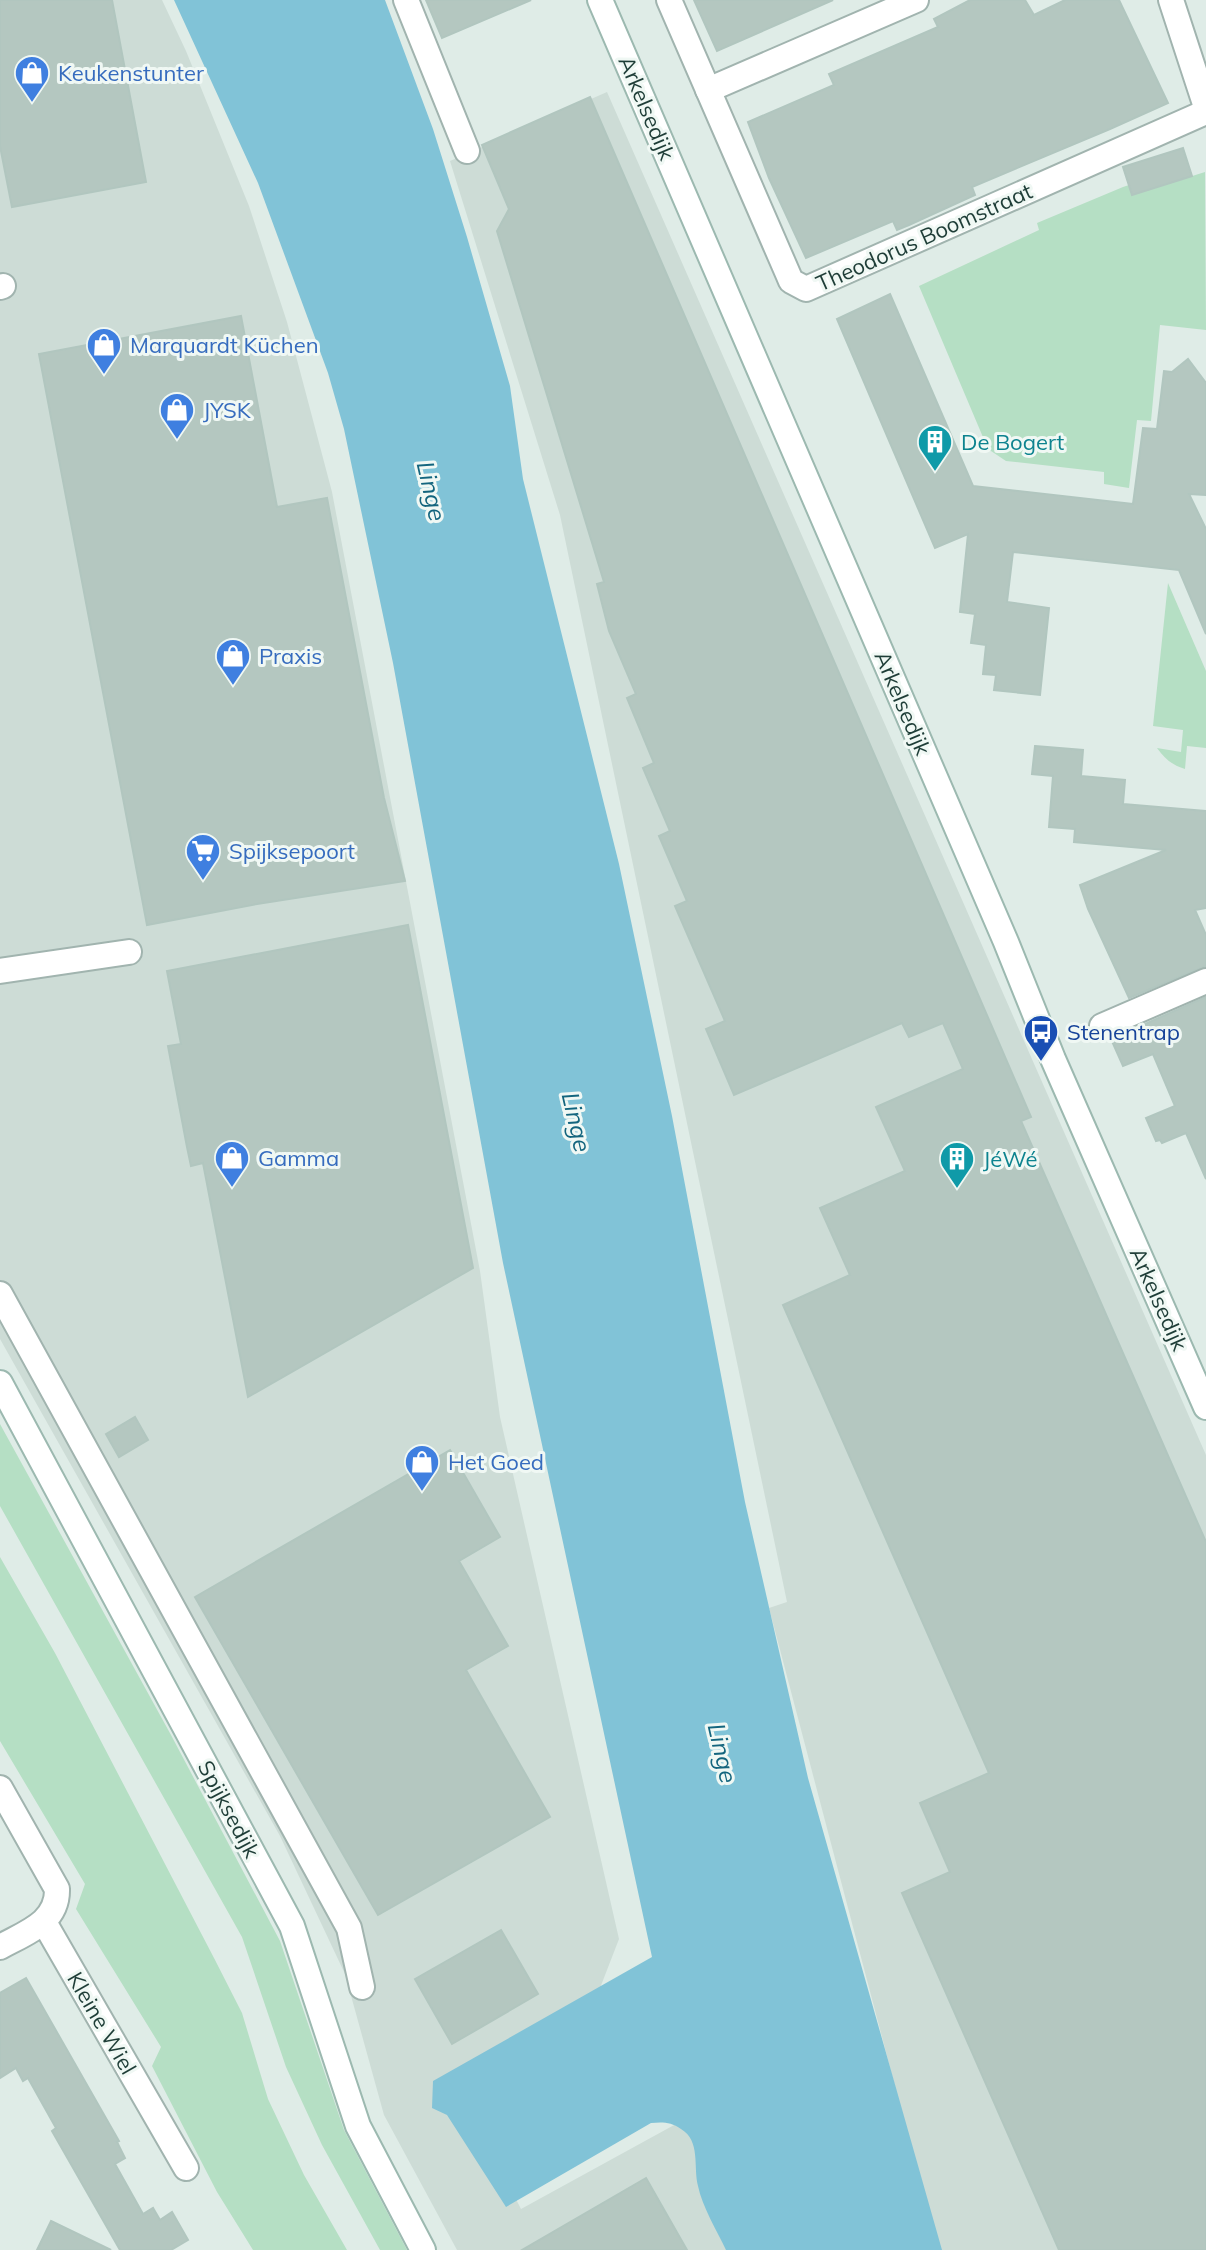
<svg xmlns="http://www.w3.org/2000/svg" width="1206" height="2250" font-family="Mulish,sans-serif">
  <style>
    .built { fill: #cddcd6 }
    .green { fill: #b5dfc4 }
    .water { fill: #81c3d7 }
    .building { fill: #b4c7c0; stroke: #b1c6bf; stroke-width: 2 }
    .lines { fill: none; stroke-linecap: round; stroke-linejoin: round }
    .street-casing { stroke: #a1b4af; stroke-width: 28 }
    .secondary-casing { stroke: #9cb9b0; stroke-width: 28 }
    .street { stroke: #fff; stroke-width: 24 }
    .secondary { stroke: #fff; stroke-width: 24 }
    .labels { text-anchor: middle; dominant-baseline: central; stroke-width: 6; stroke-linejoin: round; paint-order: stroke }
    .shop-label { font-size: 22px; fill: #366cbe; stroke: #f0f8f4; text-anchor: start }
    .street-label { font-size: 22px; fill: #1e3d37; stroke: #f0f8f4 }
    .culture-label { font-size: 22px; fill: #0d838f; stroke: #f0f8f4; text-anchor: start }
    .transit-label { font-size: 22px; fill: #164399; stroke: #f0f8f4; text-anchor: start }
    .water-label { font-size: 24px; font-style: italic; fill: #13657e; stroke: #f0f8f4 }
  </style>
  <rect width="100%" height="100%" fill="#dfece7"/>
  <g class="built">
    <path d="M0,0h162l24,51 63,155 38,116 45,170 148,779 20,146 119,522 -24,62 -117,124 43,84 175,-96 64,137h-303l-73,-135 -39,-141 -65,-138 -280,-497z"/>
    <path d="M607,92l599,1363v795h-266l-24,-84 -147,-558 18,-6 -227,-1087 -110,-354z"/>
  </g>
  <g class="green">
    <path d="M1205,172l1,158 -46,-5 -9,96 -14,-1 -8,68 -25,-4v-12l-98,-11 -18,-12 -69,-163 120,-56 -2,-7 86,-36 6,-2 3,10z"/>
    <path d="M1168,583l38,88v77l-19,-2 -2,23c-13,-4 -20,-10 -28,-21l24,4 2,-22 -30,-4z"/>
    <path d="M0,1424l171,311 109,206 64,189 63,120h-27l-58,-105 -36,-78 -44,-130 -242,-431z"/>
    <path d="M0,1557l55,96 159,305 28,55 26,86 36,76 43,75h-94l-36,-58 -65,-126 9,-19 -85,-138 9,-25 -85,-143z"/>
  </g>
  <path class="water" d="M174,0h211l48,129 34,108 43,149 13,93 96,385 53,252 73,386 63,276 134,472h-216c-9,-19 -24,-44 -28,-64 -5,-19 3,-45 -17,-57 -10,-7 -18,-7 -30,-6l-145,84 -59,-92 -15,-7 1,-27 219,-124 -149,-694 -110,-600 -49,-234 -16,-56 -70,-190z"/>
  <g class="building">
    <path d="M0,0h112l34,182 -134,25 -12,-61z"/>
    <path d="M426,0h105l-89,38z"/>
    <path d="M694,0h139l-116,51z"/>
    <path d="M970,0h55l9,15 31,-15h54l49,103 -58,26 -138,58 3,8 -66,30 -12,5 -4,-9 -87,37 -37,-80 -21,-56 86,-37 -5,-11 109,-47 -4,-8z"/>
    <path d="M590,97l441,1020 -10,4 185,421v708h-147l-157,-357 48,-21 -30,-69 69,-30 -206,-468 67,-30 -30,-67 85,-37 -29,-64 87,-38 -20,-46 -34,14 -7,-14 -168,72 -28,-66 19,-8 -50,-115 12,-5 -28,-65 11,-5 -27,-63 11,-5 -27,-65 9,-4 -27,-63 -12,-47 7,-2 -107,-351 12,-22 -27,-64z"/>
    <path d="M1183,148l9,28 -60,19 -9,-28z"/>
    <path d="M890,294l83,192 160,18 10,-76 14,1 7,-58 8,1 16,-13 18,24v112l-17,-1 17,35v105l-27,-64 -166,-18 -6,50 42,6 -9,87 -46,-5 2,-15 -13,-1 3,-29 -15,-2 4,-29 -15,-2 8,-78 -33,14 -98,-229z"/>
    <path d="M241,316l36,191 50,-9 57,300 21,83 -148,23 -110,21 -108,-571z"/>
    <path d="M1035,746l48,4 -2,26 44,4 -2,24 83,7v97l-11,2 11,25v31l-77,32 -41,-89 -8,-24 86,-35 -92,-8 1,-13 -26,-2 4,-51 -21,-2z"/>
    <path d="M408,925l65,343 -225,129 -45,-234 -12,3 -4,-19 -19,-101 13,-2 -14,-73z"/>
    <path d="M1206,997v182l-20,-46 -24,10 -2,-3 -4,1 -10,-23 29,-12 -22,-52 -30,12 -12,-27z"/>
    <path d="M135,1417l13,23 -29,17 -13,-23z"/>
    <path d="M450,1450l50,87 -41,24 49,85 -42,24 84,147 -172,98 -183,-318z"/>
    <path d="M501,1930l37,64 -86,50 -37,-65z"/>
    <path d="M26,1978l93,163 -2,1 8,16 -10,6 28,50 10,-6 7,12 12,-8 16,28 -17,10h-51l-68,-119 4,-3 -28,-50 -5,3 -7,-13 -16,10v-85z"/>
    <path d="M646,2178l41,72h-165z"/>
    <path d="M51,2221l60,29h-74z"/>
  </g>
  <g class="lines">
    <defs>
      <g id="street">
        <path d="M406,0l61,151"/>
        <path d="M669,0l119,274 3,7 15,8 400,-177"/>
        <path d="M1171,0l35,107"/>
        <path d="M708,90l208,-90"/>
        <path d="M0,287l3,-1"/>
        <path d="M0,971l129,-19"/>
        <path d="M1102,1026l104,-45"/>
        <path d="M0,1294l349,634 13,59"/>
        <path d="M0,1788l57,101c1,34 -32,44 -57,58"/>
        <path d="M44,1922l142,246"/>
      </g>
      <g id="secondary">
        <path d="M600,0l406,942 47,117 153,348"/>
        <path d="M0,1383l292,543 66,200 65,124"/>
      </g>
    </defs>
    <use href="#street" class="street-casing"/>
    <use href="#secondary" class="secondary-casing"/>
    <use href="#street" class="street"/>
    <use href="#secondary" class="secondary"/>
  </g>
  <defs>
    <symbol id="shop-pin" viewBox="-11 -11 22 30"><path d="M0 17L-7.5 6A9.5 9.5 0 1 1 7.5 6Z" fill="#3f7fe0" stroke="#f0f8f4"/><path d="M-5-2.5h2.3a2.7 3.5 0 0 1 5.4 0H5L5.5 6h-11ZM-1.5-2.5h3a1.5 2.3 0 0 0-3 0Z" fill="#fff"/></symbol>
    <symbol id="building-pin" viewBox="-11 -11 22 30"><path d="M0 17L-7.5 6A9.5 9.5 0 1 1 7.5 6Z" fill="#0f9aa8" stroke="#f0f8f4"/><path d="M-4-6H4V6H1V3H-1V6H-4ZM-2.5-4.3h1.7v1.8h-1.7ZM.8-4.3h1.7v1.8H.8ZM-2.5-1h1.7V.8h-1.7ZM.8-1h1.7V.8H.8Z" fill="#fff"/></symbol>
    <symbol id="supermarket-pin" viewBox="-11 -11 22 30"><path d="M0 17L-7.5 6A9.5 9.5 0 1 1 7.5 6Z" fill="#3f7fe0" stroke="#f0f8f4"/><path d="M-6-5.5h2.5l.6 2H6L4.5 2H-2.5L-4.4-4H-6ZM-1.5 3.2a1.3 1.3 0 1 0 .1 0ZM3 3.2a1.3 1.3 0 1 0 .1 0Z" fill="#fff"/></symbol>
    <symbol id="bus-pin" viewBox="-11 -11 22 30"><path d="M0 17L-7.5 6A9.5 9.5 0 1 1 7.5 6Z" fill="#1a4fb4" stroke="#f0f8f4"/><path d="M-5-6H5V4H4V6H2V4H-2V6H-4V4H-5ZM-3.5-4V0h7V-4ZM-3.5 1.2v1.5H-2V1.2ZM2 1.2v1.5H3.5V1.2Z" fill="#fff"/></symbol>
  </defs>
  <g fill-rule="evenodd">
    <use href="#shop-pin" x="12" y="53" width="40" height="54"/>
    <use href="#shop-pin" x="84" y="325" width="40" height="54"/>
    <use href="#shop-pin" x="157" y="390" width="40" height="54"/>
    <use href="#building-pin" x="915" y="422" width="40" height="54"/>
    <use href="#shop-pin" x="213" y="636" width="40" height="54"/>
    <use href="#supermarket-pin" x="183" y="831" width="40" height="54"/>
    <use href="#bus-pin" x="1021" y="1012" width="40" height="54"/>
    <use href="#shop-pin" x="212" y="1138" width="40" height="54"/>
    <use href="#building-pin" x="937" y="1139" width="40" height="54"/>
    <use href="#shop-pin" x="402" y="1442" width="40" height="54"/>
  </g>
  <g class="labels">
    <g class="shop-label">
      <text x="58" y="73">Keukenstunter</text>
      <text x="130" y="345">Marquardt Küchen</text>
      <text x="203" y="410">JYSK</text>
      <text x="259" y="656">Praxis</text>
      <text x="229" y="851">Spijksepoort</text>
      <text x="258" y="1158">Gamma</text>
      <text x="448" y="1462">Het Goed</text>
    </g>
    <g class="street-label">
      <text transform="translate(647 108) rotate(67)">Arkelsedijk</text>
      <text transform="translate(924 237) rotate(-24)">Theodorus Boomstraat</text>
      <text transform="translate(903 703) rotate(67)">Arkelsedijk</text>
      <text transform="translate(1159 1299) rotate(66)">Arkelsedijk</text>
      <text transform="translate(229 1809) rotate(62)">Spijksedijk</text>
      <text transform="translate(102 2023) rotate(60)">Kleine Wiel</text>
    </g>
    <g class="culture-label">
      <text x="961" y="442">De Bogert</text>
      <text x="983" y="1159">JéWé</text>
    </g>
    <g class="transit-label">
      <text x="1067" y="1032">Stenentrap</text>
    </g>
    <g class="water-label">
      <text transform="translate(432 491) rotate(77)">Linge</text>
      <text transform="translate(577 1122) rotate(77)">Linge</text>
      <text transform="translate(723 1753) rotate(77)">Linge</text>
    </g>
  </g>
</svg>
